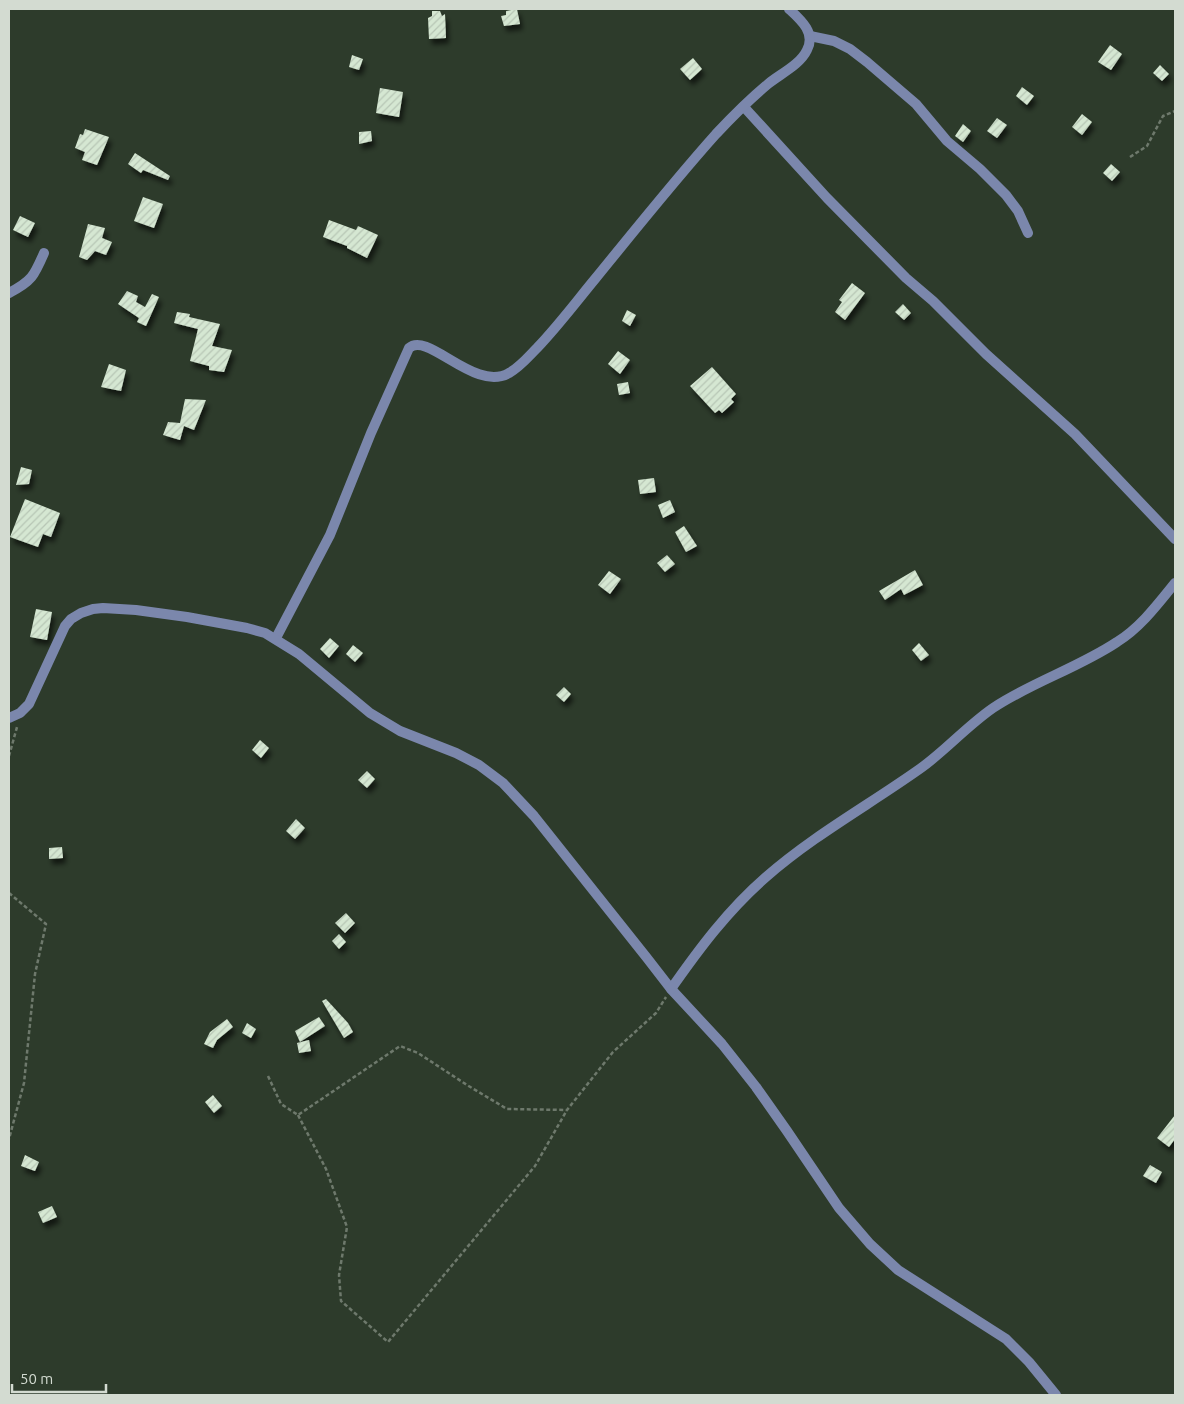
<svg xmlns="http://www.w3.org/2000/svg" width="1184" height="1404" font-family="Ubuntu,sans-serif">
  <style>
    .building { fill: url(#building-hatch); filter: url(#shadow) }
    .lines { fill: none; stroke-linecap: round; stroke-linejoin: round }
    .path { stroke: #6e796c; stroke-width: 2.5; stroke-dasharray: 4 2.5; stroke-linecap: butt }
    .minor { stroke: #7b87ac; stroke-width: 10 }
  </style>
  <defs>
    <pattern id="building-hatch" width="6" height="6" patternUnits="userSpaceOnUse" patternTransform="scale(1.25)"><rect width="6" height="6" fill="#d5e7d2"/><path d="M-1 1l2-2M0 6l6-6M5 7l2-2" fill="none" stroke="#b7c6b5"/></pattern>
    <filter id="shadow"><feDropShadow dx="3" dy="5.5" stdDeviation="2.5" flood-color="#0009"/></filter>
  </defs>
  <rect width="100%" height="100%" fill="#2d3b2b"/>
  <g class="building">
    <path d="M517,9l3,15 -16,2 -3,-10 5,-1v-4z"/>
    <path d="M432,11h8l2,5 3,-2 1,24 -17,1 -1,-21 4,-2z"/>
    <path d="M1110,45l12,9 -11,16 -13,-8z"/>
    <path d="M352,55l11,4 -4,11 -10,-3z"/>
    <path d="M693,58l9,11 -12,11 -10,-11z"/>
    <path d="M1160,65l9,9 -7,7 -9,-8z"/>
    <path d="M1022,87l12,9 -7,9 -11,-9z"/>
    <path d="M380,88l23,4 -4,25 -23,-4z"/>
    <path d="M1082,114l10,8 -10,13 -10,-8z"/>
    <path d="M997,118l10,7 -10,13 -10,-7z"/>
    <path d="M963,124l8,7 -8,11 -8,-6z"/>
    <path d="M85,129l24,8 -12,28 -15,-5 3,-8 -10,-4 5,-14 3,1z"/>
    <path d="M371,131l1,10 -13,3v-12z"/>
    <path d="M135,153l35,23 -2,4 -25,-10 -2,3 -13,-9z"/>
    <path d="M1111,164l9,8 -8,9 -9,-8z"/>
    <path d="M143,197l20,7 -9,24 -20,-7z"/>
    <path d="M20,216l15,7 -7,14 -15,-7z"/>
    <path d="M329,220l27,10 2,-4 20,9 -11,23 -20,-10v-2l-24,-9z"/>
    <path d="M88,224l17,4 -3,10 10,4 -6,13 -11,-4 -8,9 -8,-3z"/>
    <path d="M852,283l13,10 -20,27 -10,-8 7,-10 -3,-2z"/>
    <path d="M127,291l11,5 -2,6 9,5 7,-13 7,3 -13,29 -9,-4 2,-4 -21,-14z"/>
    <path d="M903,304l8,9 -7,7 -9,-8z"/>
    <path d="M627,310l9,5 -6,11 -8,-5z"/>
    <path d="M177,312l13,2 -1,3 31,7 -8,22 20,4 -8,22 -15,-2v-4l-19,-5 8,-32 -24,-6z"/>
    <path d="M618,351l12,9 -10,14 -12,-10z"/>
    <path d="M109,364l17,6 -5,21 -20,-4z"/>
    <path d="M712,367l24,27 -5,5 3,3 -12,11 -3,-3 -4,3 -25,-27z"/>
    <path d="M628,382l2,11 -11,2 -2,-11z"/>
    <path d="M185,399l21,1 -12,30 -10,-4 -4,14 -17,-5 5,-13 12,1z"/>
    <path d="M21,467l11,3 -3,14 -13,1z"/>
    <path d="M654,478l2,14 -16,2 -2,-14z"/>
    <path d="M25,499l35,14 -9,24 -8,-3 -5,13 -28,-10z"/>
    <path d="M670,500l5,12 -12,6 -5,-13z"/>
    <path d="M684,526l13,20 -11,6 -11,-20z"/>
    <path d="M667,555l8,9 -10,8 -8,-9z"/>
    <path d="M915,570l8,15 -19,10 -3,-6 -16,11 -6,-9z"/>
    <path d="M609,571l12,8 -11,15 -12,-9z"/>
    <path d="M36,609l16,3 -5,28 -17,-3z"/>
    <path d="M330,638l9,8 -10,12 -9,-9z"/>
    <path d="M919,643l10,12 -8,6 -9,-11z"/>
    <path d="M353,645l10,8 -8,9 -9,-8z"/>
    <path d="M564,687l7,7 -7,8 -8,-7z"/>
    <path d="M260,740l9,8 -8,10 -9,-8z"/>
    <path d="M367,771l8,8 -8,9 -9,-8z"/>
    <path d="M296,819l9,9 -10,11 -9,-8z"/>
    <path d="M62,847l1,11 -14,1v-11z"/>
    <path d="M346,913l9,10 -10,10 -10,-10z"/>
    <path d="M339,934l7,8 -7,7 -7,-8z"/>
    <path d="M326,999l22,24 5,9 -9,6 -22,-37z"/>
    <path d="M319,1017l6,9 -25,16 -5,-11z"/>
    <path d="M227,1019l6,8 -16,13 -4,8 -9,-4 6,-12z"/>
    <path d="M247,1023l9,6 -5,9 -9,-5z"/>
    <path d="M309,1040l2,11 -12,2 -2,-10z"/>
    <path d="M213,1095l9,11 -8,7 -9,-11z"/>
    <path d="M1175,1115v24l-6,8 -12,-9z"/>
    <path d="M25,1155l14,7 -4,9 -14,-5z"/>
    <path d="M1150,1165l12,7 -6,11 -13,-7z"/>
    <path d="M52,1206l5,11 -14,6 -5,-11z"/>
  </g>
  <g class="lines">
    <g class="path">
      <path d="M1130,157l17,-11 16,-30 12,-5"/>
      <path d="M9,756l8,-29"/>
      <path d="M9,893l37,31 -11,50 -11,109 -15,56"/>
      <path d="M268,1076l13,28 17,11 102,-69 18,7 49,32 40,24 60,1 46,-58 43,-39 10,-16"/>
      <path d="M298,1115l28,54 21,58 -8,48 2,26 47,41 147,-176 32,-56"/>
    </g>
    <g class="minor">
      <path d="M810,36l24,5 16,8 17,13 49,42 31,37 33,28 26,26 12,16 10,22"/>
      <path d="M744,107l83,91 79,80 27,23 53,53 89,80 100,105"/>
      <path d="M9,293c23,-12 25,-17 35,-40"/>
      <path d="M276,638l54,-103 41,-102 38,-85c19,-17 66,45 100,25 11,-6 19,-16 28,-25 21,-22 39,-46 58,-69 40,-49 79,-98 121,-145 16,-17 34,-35 52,-50 12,-10 32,-19 39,-34 9,-17 -6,-30 -18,-41"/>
      <path d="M9,718l11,-5 9,-9 36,-78 6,-7 10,-6 12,-4 10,-1 33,2 51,7 60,11 18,5 34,21 71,59 30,18 56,22 23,12 24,18 31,33 113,142 24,31 51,55 34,43 31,44 52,77 31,36 28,26 108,69 23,23 27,33"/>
      <path d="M671,989c28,-40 57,-79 95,-112 48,-42 103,-72 155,-109 25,-18 46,-42 72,-60 39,-26 85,-40 124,-66 23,-14 41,-38 58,-59"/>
    </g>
  </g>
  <rect width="1184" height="1404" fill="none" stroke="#d3dbd1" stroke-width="20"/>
  <path d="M12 1384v8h94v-8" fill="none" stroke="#d3dbd1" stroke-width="2.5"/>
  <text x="20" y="1384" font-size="15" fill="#d3dbd1" stroke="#2d3b2b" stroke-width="4" paint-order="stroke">50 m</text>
</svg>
